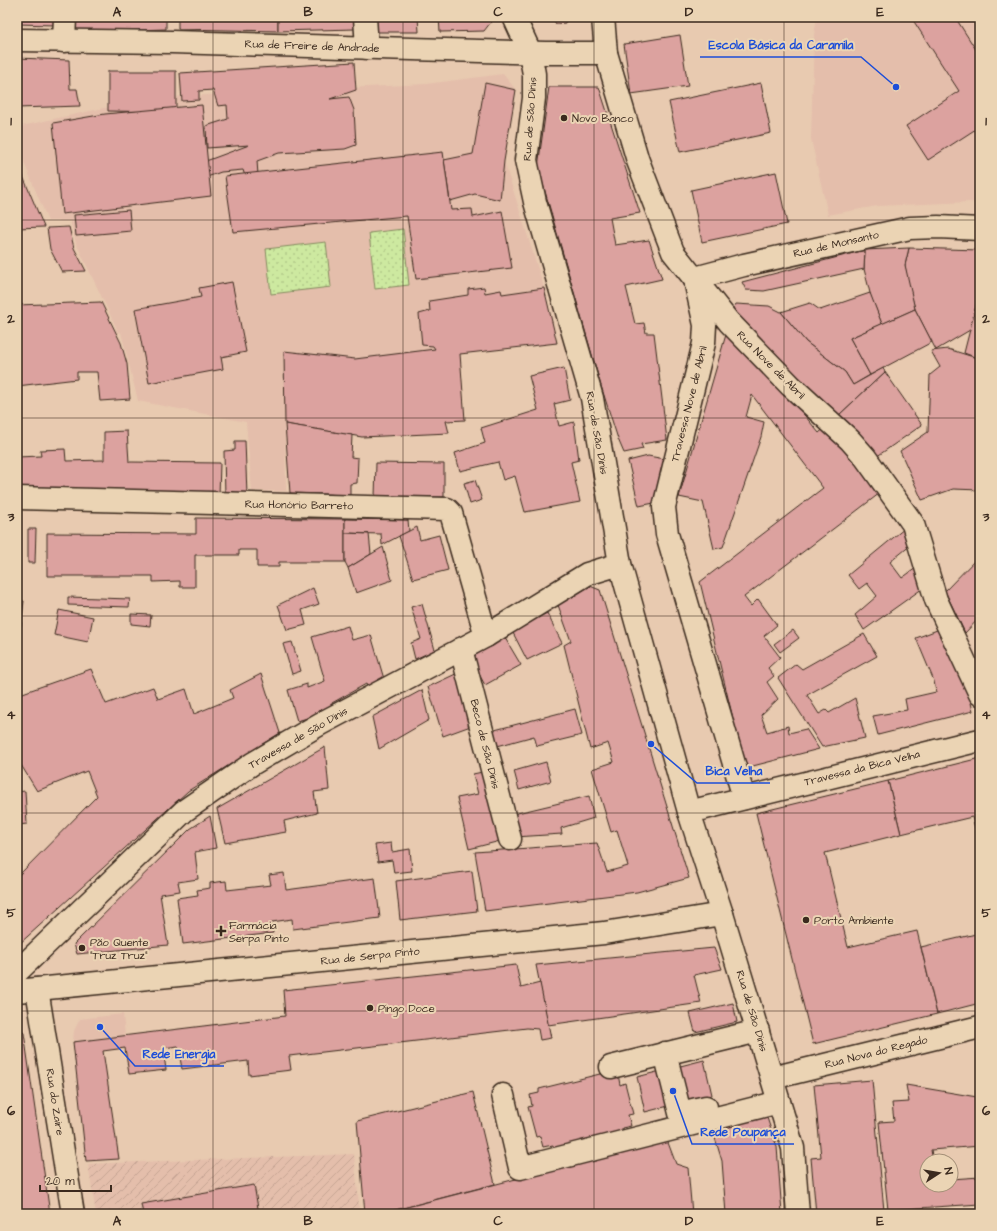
<svg xmlns="http://www.w3.org/2000/svg" width="997" height="1231" font-family="'Architects Daughter',sans-serif">
  <style>
    .built { fill: #e4beab }
    .industrial { fill: url(#industrial-furrows) }
    .park { fill: url(#park-dots); stroke: #848a5f }
    .building { fill: #dca29f; stroke: #3b2a1e }
    .lines { fill: none; stroke-linecap: round; stroke-linejoin: round }
    .minor-casing { stroke: #3b2a1e; stroke-width: 25 }
    .minor { stroke: #ebd4b4; stroke-width: 22 }
    .grid { fill: none; stroke: #3b2a1e; stroke-width: 1; stroke-opacity: 0.55 }
    .poi-dot { fill: #3b2a1e; stroke: #ebd4b4; stroke-width: 1.5 }
    .labels { text-anchor: middle; dominant-baseline: central; stroke-width: 4; stroke-linejoin: round; paint-order: stroke }
    .street-label { font-size: 11px; fill: #3b2a1e; stroke: #ebd4b4 }
    .poi-label { font-size: 11px; fill: #3b2a1e; stroke: #ebd4b4; text-anchor: start }
    .leader { fill: none; stroke: #1d4ed8; stroke-width: 1.5 }
    .callout-dot { fill: #1d4ed8; stroke: #ebd4b4; stroke-width: 1.5 }
    .callout-label { font-size: 12px; text-anchor: middle; font-weight: bold; fill: #1d4ed8; stroke: #ebd4b4; stroke-width: 4; stroke-linejoin: round; paint-order: stroke }
    .neatline { fill: none; stroke: #3b2a1e; stroke-width: 1.5 }
    .grid-label { font-size: 13px; text-anchor: middle; font-weight: bold; fill: #3b2a1e }
  </style>
  <defs>
    <pattern id="industrial-furrows" width="10" height="10" patternUnits="userSpaceOnUse"><rect width="10" height="10" fill="#e4beab"/><path d="M-1 1l2-2M0 10L10 0M9 11l2-2" fill="none" stroke="#c4a393"/></pattern>
    <pattern id="park-dots" width="8" height="8" patternUnits="userSpaceOnUse"><rect width="8" height="8" fill="#cde9a0"/><path d="M2 2h.1M6 6h.1" fill="none" stroke="#b1c889" stroke-width="1.8" stroke-linecap="round"/></pattern>
  </defs>
  <rect width="100%" height="100%" fill="#e8cab0"/>
  <filter id="ink" filterUnits="userSpaceOnUse"><feTurbulence type="fractalNoise" baseFrequency=".025" numOctaves="2"/><feDisplacementMap in="SourceGraphic" scale="8" xChannelSelector="R" yChannelSelector="G"/><feConvolveMatrix kernelMatrix="1 2 1 2 8 2 1 2 1" color-interpolation-filters="sRGB"/></filter>
  <g filter="url(#ink)">
    <g class="built">
      <path d="M817,17h163v186l-10,-1 -93,4 -49,9 -17,-76 3,-104z"/>
      <path d="M503,74l13,16 -12,71 40,127 13,55 -97,11 5,66 -18,1 2,12 -164,-9 1,67h-34l-6,-69 -108,-21 -17,-69 -4,1 -1,-6 -40,-84 -6,-22h-22l-31,-76v-18l133,-29 276,-14z"/>
      <path d="M123,1014l2,22 -52,6 1,-11 6,-12z"/>
    </g>
    <path class="industrial" d="M354,1154l6,60h-264l-8,-50z"/>
    <g class="park">
      <path d="M403,229l6,56 -34,4 -6,-56z"/>
      <path d="M326,242l5,45 -60,7 -5,-45z"/>
    </g>
    <g class="building">
      <path d="M17,17h37v8l-37,-1z"/>
      <path d="M75,17h91v12l-91,3z"/>
      <path d="M178,17h100v14l-100,-2z"/>
      <path d="M278,17h77v12l-77,2z"/>
      <path d="M372,17h46l1,15h-46z"/>
      <path d="M439,17h54l1,1 -10,13 -44,1z"/>
      <path d="M552,17h15l-2,6 -9,1z"/>
      <path d="M911,17h44l25,39v73l-1,-2 -51,33 -22,-34 53,-35z"/>
      <path d="M680,35l8,51 -57,8 -7,-50z"/>
      <path d="M17,58l52,2 1,29h7l3,17 -63,2z"/>
      <path d="M354,62l2,28 -26,9 19,-2 5,13 2,35 -11,4 -66,4 -22,8 1,14 -13,1 -2,-6 -22,2 -14,5 -1,-16 43,-16 -42,3 -1,-22 22,-7 -1,-14 -9,1 -5,-16 -14,1v9l-17,1 -2,-28z"/>
      <path d="M108,71h68v41l-68,-1z"/>
      <path d="M485,83l31,7 -12,71 -4,39 -25,-6 -25,7 -6,-41 29,-6z"/>
      <path d="M761,83l10,50 -91,19 -11,-50z"/>
      <path d="M549,87h50l41,126 -30,5 5,27 34,-5 13,39 -36,8 9,37 9,-1 2,10h8l13,107 -26,4 2,5 -19,4 -6,-14 -17,-53 -63,-219z"/>
      <path d="M202,105l9,91 -149,18 -9,-91 52,-9z"/>
      <path d="M443,152l8,58 21,-1 1,8 29,-6 10,57 -96,11 -9,-63 -174,16 -8,-56z"/>
      <path d="M17,162l27,65 -27,1v-22h3l-3,-9z"/>
      <path d="M776,172l11,52 -85,18 -11,-52z"/>
      <path d="M129,210l2,21 -55,5 -2,-21z"/>
      <path d="M69,227l5,21 12,23 -24,1 -12,-23 -3,-21z"/>
      <path d="M909,248l71,2v40l-10,40 -34,20 -21,-41 -8,-31 -2,-13z"/>
      <path d="M909,248l-4,17 10,44 -33,15 -11,-27 -7,-28 1,-19z"/>
      <path d="M865,250l-1,19 -100,22 -18,-1 -4,-8z"/>
      <path d="M232,282l14,70 -25,5 2,12 -74,14 -14,-74 66,-12 -2,-9z"/>
      <path d="M484,287l1,6 16,-3 1,4 42,-6 13,55 -97,11 5,66 -19,1 3,12 -87,4 -77,-13 -1,-73 71,8 80,-10 -2,-3 -11,-1 -3,-31 11,-3 -1,-10 39,-6v-6z"/>
      <path d="M980,290v69l-16,-6z"/>
      <path d="M870,293l12,31 -32,14 20,37 -17,10 -8,-13 -39,-30 -25,-30 29,-9 10,7z"/>
      <path d="M101,302l20,41 6,21 3,35 -30,2 -3,-29h-20v7l-60,7v-81z"/>
      <path d="M736,304l33,2 12,6 25,30 39,30 8,13 30,-17 2,4 -47,44 -67,-67 -40,-37z"/>
      <path d="M915,309l17,33 -62,33 -20,-37z"/>
      <path d="M727,331l41,40 51,62 9,-8 56,65 -140,107 7,9 7,-7 19,26 -13,11 16,21 -12,11 6,8 -7,6 11,17 -17,16 6,17 21,-6 1,7 17,-4 13,20 -74,19 -45,-186 123,-94 -71,-93 -6,22 18,5 -3,15 -38,110 -9,2 -11,-47 -24,-5z"/>
      <path d="M948,349l32,10v131l-27,-1 -31,11 -22,-49 28,-19 2,-57 10,-8 -9,-16z"/>
      <path d="M564,368l6,32 -16,4 5,22 15,-4 5,38 -8,2 9,40 -55,10 -10,-36 -12,4 -5,-18 -38,9 -5,-18 30,-10 -4,-15 57,-18 -9,-34z"/>
      <path d="M885,372l37,53 -46,32 -38,-41z"/>
      <path d="M285,424l67,11 -1,22 7,1 -1,25 -7,1v11l-60,-2z"/>
      <path d="M127,431l2,31 91,1 -1,32 -202,-5v-33l24,-1 -1,-6 25,-1 1,12 38,-1v-28z"/>
      <path d="M235,441h10l2,54 -22,1 -1,-45 11,-1z"/>
      <path d="M648,456l17,3 -11,44 -15,3 -11,-45z"/>
      <path d="M376,463l68,1v33h-69z"/>
      <path d="M475,480l7,20 -12,4 -6,-21z"/>
      <path d="M196,518l149,1v43h-66v5h-22v-17h-18v5h-44v32h-15v-6l-27,1v-6h-106v-43l149,1z"/>
      <path d="M345,519l63,1 1,11 -27,14 -1,-11 -36,-1z"/>
      <path d="M417,527l3,13 19,-5 9,35 -35,9 -14,-43z"/>
      <path d="M905,528l6,17 -21,17 12,16 14,-10 10,18 -62,44 -9,-15 22,-19 -10,-13 -8,6 -11,-14z"/>
      <path d="M28,529h8l-1,34h-7z"/>
      <path d="M345,533l24,1 2,20 -23,14 -3,-6z"/>
      <path d="M383,547l9,33 -36,13 -8,-25z"/>
      <path d="M980,555v62l-15,16 -20,-42z"/>
      <path d="M590,586l10,4 89,288 -52,14 -152,19 -10,-59 122,-9 10,29 21,-6 -11,-36 -6,2 -19,-63 22,-7 -6,-19 -18,6 -26,-104 7,-4 -13,-36z"/>
      <path d="M313,588l6,16 -17,6 4,15 -19,5 -9,-25z"/>
      <path d="M68,597l62,2 -1,8 -61,-2z"/>
      <path d="M17,601h7l-3,25h-4z"/>
      <path d="M422,604l13,46 -20,9 -4,-16 10,-4 -10,-32z"/>
      <path d="M59,610l34,7 -5,25 -34,-7z"/>
      <path d="M547,613l15,30 -35,17 -15,-29z"/>
      <path d="M131,614l20,1 -1,11 -19,-2z"/>
      <path d="M348,626l4,14 19,-5 13,44 -16,9 -2,-4 -34,19 3,7 -38,11 -9,-31 19,-6v4l18,-7 -13,-44z"/>
      <path d="M945,627l16,36 12,48 -95,24 -5,-19 34,-6 -2,-11 31,-7 -2,-11 -18,-43z"/>
      <path d="M793,630l6,8 -19,14 -6,-8z"/>
      <path d="M864,634l13,22 -70,39 12,19 7,-4 3,3 26,-15 10,40 -43,9 -44,-69 18,-14 6,5z"/>
      <path d="M505,638l16,27 -36,20 -15,-27z"/>
      <path d="M292,642l9,29 -9,3 -9,-30z"/>
      <path d="M91,669l15,35 47,-17 5,12 28,-10 8,25 39,-16 -3,-8 31,-16 19,59 -92,58 -171,155v-69l80,-81 -10,-25 -50,20 -16,-26 -4,1v-71z"/>
      <path d="M462,671l14,53 -33,12 -15,-49z"/>
      <path d="M422,690l7,30 -50,29 -7,-32z"/>
      <path d="M575,709l7,26 -45,11 -3,-10 -44,12 -3,-16z"/>
      <path d="M325,747l4,43 -15,2 3,21 -33,8 2,11 -61,11 -8,-34z"/>
      <path d="M980,758v89l-8,-30 -71,17 -13,-53z"/>
      <path d="M546,762l5,19 -32,9 -5,-19z"/>
      <path d="M487,771l17,69 -35,9 -12,-51 21,-4 -5,-20z"/>
      <path d="M888,781l13,53 -76,19 23,94 69,-16 20,83 -124,30 -57,-231z"/>
      <path d="M25,791l2,33 -10,1v-33z"/>
      <path d="M589,796l5,22 -33,10 1,6 -47,3 -6,-22z"/>
      <path d="M210,816l6,32 -21,4 3,27 -20,3 2,9 -20,3 8,51 -91,9 -3,-10 116,-115z"/>
      <path d="M391,843l1,9 18,-3 2,22 -18,2 -2,-13 -14,2 -3,-17z"/>
      <path d="M472,871l5,40 -77,9 -4,-39z"/>
      <path d="M284,873l2,17 89,-12 5,40 -87,11 -1,-10 -20,3 1,11 -90,11 -6,-46 21,-3 -1,-5 13,-2v-5l16,-2 1,9 44,-5 -2,-10z"/>
      <path d="M980,933v70l-43,11 -16,-67z"/>
      <path d="M714,948l8,21 -28,6 7,28 -153,22 -12,-60z"/>
      <path d="M516,965l5,23 19,-5 11,55 -11,2 -2,-11 -11,-1 -238,28 2,14 -42,5 -1,-14 -66,8 -4,-23 -15,2 3,22 -37,4 -4,-26 -22,3 16,108 -33,2 -13,-119 212,-26 -2,-26z"/>
      <path d="M733,1003l4,19 -42,10 -5,-19z"/>
      <path d="M17,1026l7,7 26,181h-33z"/>
      <path d="M704,1060l8,35 -67,17 -8,-35z"/>
      <path d="M608,1072l10,2 2,11 5,-2 8,31 -5,1 3,11 -9,2 1,5 -69,17 -1,-5 -10,2 -3,-11 -4,1 -8,-30 4,-1 -2,-11 9,-2v-4z"/>
      <path d="M872,1080l12,131 -31,3h-37l-5,-56 10,-1 -7,-72z"/>
      <path d="M906,1085l71,12 3,18v31l-49,4 2,11h-6v24h24v-6l29,-2v27l-92,6 -9,-88 15,-1 -2,-18 17,-1z"/>
      <path d="M473,1092l22,92 -115,30h-15l-8,-93z"/>
      <path d="M765,1112l12,35 5,67h-56l-4,-53 -10,-33z"/>
      <path d="M667,1140l9,24 12,4 4,46h-304v-2z"/>
      <path d="M254,1185l5,29h-116l-2,-10z"/>
    </g>
    <g class="lines">
      <defs>
        <g id="minor">
          <path d="M365,17l2,31"/>
          <path d="M514,17l16,35 4,22v24l-8,62 9,42 57,196 28,166 69,248 33,102 71,234 5,66"/>
          <path d="M603,17l3,36 32,108 35,91 56,70 62,64 59,54 15,17 48,67 23,76 44,94"/>
          <path d="M17,40l155,2 373,11h61"/>
          <path d="M64,41l1,-24"/>
          <path d="M695,278l49,-13 166,-37 28,-1 42,2"/>
          <path d="M696,285l9,40 -1,18 -40,164 3,27 77,264"/>
          <path d="M17,498l430,11 4,4 35,123"/>
          <path d="M461,649l49,190"/>
          <path d="M689,812l291,-72"/>
          <path d="M17,972l167,-161 68,-47 68,-40 166,-88 101,-62 33,-10"/>
          <path d="M37,989l36,225"/>
          <path d="M17,991l587,-58 118,-19"/>
          <path d="M665,1053l15,60 26,-6"/>
          <path d="M611,1067l147,-36"/>
          <path d="M772,1078l208,-51"/>
          <path d="M503,1095l17,73 259,-66"/>
        </g>
      </defs>
      <use href="#minor" class="minor-casing"/>
      <use href="#minor" class="minor"/>
    </g>
  </g>
  <path class="grid" d="M213,17v1197M403,17v1197M594,17v1197M784,17v1197M17,220h963M17,418h963M17,616h963M17,813h963M17,1011h963"/>
  <g class="poi-dot">
    <circle cx="564" cy="118" r="4"/>
    <circle cx="806" cy="920" r="4"/>
    <path d="M219 925h4v4h4v4h-4v4h-4v-4h-4v-4h4z"/>
    <circle cx="82" cy="948" r="4"/>
    <circle cx="370" cy="1008" r="4"/>
  </g>
  <g class="labels">
    <g class="street-label">
      <text transform="translate(312 46) rotate(2)">Rua de Freire de Andrade</text>
      <text transform="translate(530 119) rotate(-86)">Rua de São Dinis</text>
      <text transform="translate(836 244) rotate(-13)">Rua de Monsanto</text>
      <text transform="translate(771 365) rotate(45)">Rua Nove de Abril</text>
      <text transform="translate(689 404) rotate(-76)">Travessa Nove de Abril</text>
      <text transform="translate(597 433) rotate(80)">Rua de São Dinis</text>
      <text transform="translate(299 505) rotate(1)">Rua Honório Barreto</text>
      <text transform="translate(298 738) rotate(-30)">Travessa de São Dinis</text>
      <text transform="translate(485 744) rotate(76)">Beco de São Dinis</text>
      <text transform="translate(862 768) rotate(-14)">Travessa da Bica Velha</text>
      <text transform="translate(370 956) rotate(-6)">Rua de Serpa Pinto</text>
      <text transform="translate(752 1011) rotate(73)">Rua de São Dinis</text>
      <text transform="translate(876 1052) rotate(-14)">Rua Nova do Regado</text>
      <text transform="translate(55 1102) rotate(81)">Rua do Zaire</text>
    </g>
    <g class="poi-label">
      <text x="572" y="118">Novo Banco</text>
      <text x="814" y="920">Porto Ambiente</text>
      <text x="229" y="925">Farmácia<tspan x="229" dy="13">Serpa Pinto</tspan></text>
      <text x="90" y="942">Pão Quente<tspan x="90" dy="13">"Truz Truz"</tspan></text>
      <text x="378" y="1008">Pingo Doce</text>
    </g>
  </g>
  <path class="leader" d="M896 87L861 57H700M651 744L697 783H770M100 1027L135 1066H224M673 1091L692 1144H794"/>
  <g class="callout-dot">
    <circle cx="896" cy="87" r="4"/>
    <circle cx="651" cy="744" r="4"/>
    <circle cx="100" cy="1027" r="4"/>
    <circle cx="673" cy="1091" r="4"/>
  </g>
  <g class="callout-label">
    <text x="781" y="49">Escola Básica da Caramila</text>
    <text x="734" y="775">Bica Velha</text>
    <text x="179" y="1058">Rede Energia</text>
    <text x="743" y="1136">Rede Poupança</text>
  </g>
  <rect width="997" height="1231" fill="none" stroke="#ebd4b4" stroke-width="44"/>
  <g transform="translate(939 1173) rotate(78)"><circle r="19" fill="#ebd4b4" stroke="#a59078"/>
  <path d="M0-3L7 15L0 10L-7 15Z" fill="#3b2a1e"/>
  <text y="-6" font-size="11" font-weight="bold" text-anchor="middle" fill="#3b2a1e">N</text>
  </g>
  <path d="M40 1185v6h71v-6" fill="none" stroke="#3b2a1e" stroke-width="2"/>
  <text x="46" y="1185" font-size="12" fill="#3b2a1e" stroke="#ebd4b4" stroke-width="3" paint-order="stroke">20 m</text>
  <rect x="22" y="22" width="953" height="1187" class="neatline"/>
  <g class="grid-label">
    <text x="117" y="16">A</text>
    <text x="308" y="16">B</text>
    <text x="498" y="16">C</text>
    <text x="689" y="16">D</text>
    <text x="880" y="16">E</text>
    <text x="11" y="125">1</text>
    <text x="986" y="125">1</text>
    <text x="11" y="323">2</text>
    <text x="986" y="323">2</text>
    <text x="11" y="521">3</text>
    <text x="986" y="521">3</text>
    <text x="11" y="719">4</text>
    <text x="986" y="719">4</text>
    <text x="11" y="917">5</text>
    <text x="986" y="917">5</text>
    <text x="11" y="1115">6</text>
    <text x="986" y="1115">6</text>
    <text x="117" y="1225">A</text>
    <text x="308" y="1225">B</text>
    <text x="498" y="1225">C</text>
    <text x="689" y="1225">D</text>
    <text x="880" y="1225">E</text>
  </g>
</svg>
